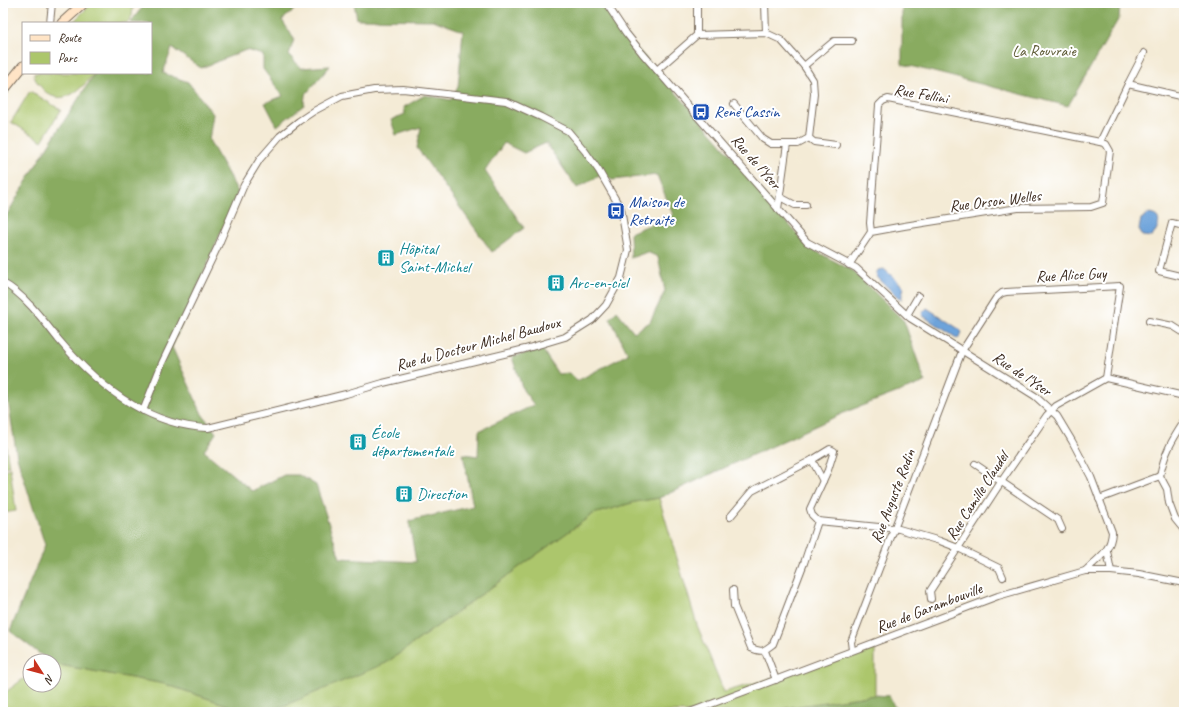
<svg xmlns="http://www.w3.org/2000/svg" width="1187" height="715" font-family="Caveat,sans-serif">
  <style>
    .green { fill: #acc66c; stroke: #747845 }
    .forest { fill: #89ab60; stroke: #626a3f }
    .water { fill: #6da3da; stroke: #54667c }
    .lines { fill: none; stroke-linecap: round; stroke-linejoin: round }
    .street-casing { stroke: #7c6e5e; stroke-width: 8 }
    .secondary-casing { stroke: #7c6e5e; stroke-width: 11 }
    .street { stroke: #fff; stroke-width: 6 }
    .secondary { stroke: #ffe4c6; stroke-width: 9 }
    .labels { text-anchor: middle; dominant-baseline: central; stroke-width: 4; stroke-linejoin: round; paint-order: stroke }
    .park-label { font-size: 16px; fill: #5d5935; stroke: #fff }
    .street-label { font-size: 16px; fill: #3b2a1e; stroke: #fff }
    .transit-label { font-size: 16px; fill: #164399; stroke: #fff; text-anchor: start }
    .culture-label { font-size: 16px; fill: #0d838f; stroke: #fff; text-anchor: start }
  </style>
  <rect width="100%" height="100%" fill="#fff"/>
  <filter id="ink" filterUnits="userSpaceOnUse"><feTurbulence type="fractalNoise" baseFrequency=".025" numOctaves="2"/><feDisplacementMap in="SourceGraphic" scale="8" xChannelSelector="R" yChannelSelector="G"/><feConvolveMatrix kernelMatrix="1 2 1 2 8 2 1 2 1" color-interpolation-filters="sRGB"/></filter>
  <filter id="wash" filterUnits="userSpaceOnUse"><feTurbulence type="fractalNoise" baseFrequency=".012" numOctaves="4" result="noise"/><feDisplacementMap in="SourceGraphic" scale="16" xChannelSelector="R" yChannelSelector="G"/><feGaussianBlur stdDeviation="0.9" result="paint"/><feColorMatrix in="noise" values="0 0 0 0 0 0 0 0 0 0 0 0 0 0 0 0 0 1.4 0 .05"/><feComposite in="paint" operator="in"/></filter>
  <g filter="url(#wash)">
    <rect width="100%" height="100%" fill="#f4ebd6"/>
    <g class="green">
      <path d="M92,3h37l4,5 -1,8 -5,7h-55z"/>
      <path d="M34,73h60c-13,18 -35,37 -53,14 -4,-5 -7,-8 -7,-14z"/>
      <path d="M30,91l31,19 -19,31 -31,-19z"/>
      <path d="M3,428l6,38 -6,1z"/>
      <path d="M10,468l6,43 -13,2v-43z"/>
      <path d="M659,498l38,127 27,67 151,-43v46l-115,17h-757v-18l27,-20v11h24v-21l111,20 68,23 153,-44 207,-149 42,-12z"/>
    </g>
    <g class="forest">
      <path d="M147,3h156l-21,17 12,19 -5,16 12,13 29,-2 -25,29 -1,10 -27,21 -12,-23 18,-7 -20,-27v-14l-17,-5 -45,18 -29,-20 -9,25 25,9 25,32 -4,26 29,52 -66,155 30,67 14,19 -12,18 48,40 32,-16h15l17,10 24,73 76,4 -7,-41 64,-15 -10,-52 15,2 1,-25 55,-26 -11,-15 -11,-33 30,-8 16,25 11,-1 8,8 51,-27 -18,-36 7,-7 17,21 16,-10 15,-31 -7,-34 -11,-5 -16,6 -1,-25 43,-18 -16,-40 -45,5 -9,-6 -26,14 -31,-45 -22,10 -20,-10 -19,28 39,57 -32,24 -75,-104 4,-21 -25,8 -5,-15 14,-6 -1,-7 21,-12 26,5 7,-13 5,-56 -30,-11 -76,-1 -3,-16h251l21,33 92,104 90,107 45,24 51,50 21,61 -77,29 -189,87 -24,4 -42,12 -207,149 -112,47 -41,-3 -68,-23 -111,-20v-3h-5l-39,-30 35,-86 -28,-88 -14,-88v-148l41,-69 51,-79h56v-50h-21l10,-13z"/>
      <path d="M905,3h215l-1,15 -51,88 -166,-42v-57z"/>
      <path d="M875,695l14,1 8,16h-121l16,-5z"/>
    </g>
    <g class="water">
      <path d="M1148,214c17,1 10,14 4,23l-10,-1 -3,-7 2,-10z"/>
      <path d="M884,269l20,18 -3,13 -23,-22 -2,-4 2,-4z"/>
      <path d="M927,308l32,21 3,3 -2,5 -2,2 -35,-23 -1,-3z"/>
    </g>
  </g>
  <g filter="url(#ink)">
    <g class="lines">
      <defs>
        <g id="street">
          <path d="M606,3l20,30 16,20 165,189 49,26 54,50 125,78 22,20 15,25 19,36 21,55c-1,20 -14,26 -27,39"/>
          <path d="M765,3l1,30"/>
          <path d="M50,23l2,-20"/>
          <path d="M697,35l69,-2 15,7 23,26 30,-25h18"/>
          <path d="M657,70l40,-35v-32"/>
          <path d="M1128,84l16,-31"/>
          <path d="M734,104l29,35 8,5h16"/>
          <path d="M809,138l5,4 22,3"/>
          <path d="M1100,142l28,-58 56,13"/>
          <path d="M780,197l15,8h11"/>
          <path d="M778,209l9,-65h11l11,-6 5,-44 -1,-14 -9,-14"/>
          <path d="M1184,226l-12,-3 -13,48 25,6"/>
          <path d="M849,265l22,-33 -1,-9 9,-118 4,-4 5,-2 212,43 6,2 4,7 -7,52 -12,4 -73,1 -114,18 -33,6"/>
          <path d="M3,283c20,10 41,38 55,56 38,45 89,87 150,89l138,-34 37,-11 142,-34 40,-12 27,-17 14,-15 15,-27 7,-28 -7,-41 -22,-38 -14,-20 -17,-20 -27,-14 -35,-16 -103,-12 -29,1 -32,6 -28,15 -15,10 -19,15 -20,23 -16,26 -26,61 -56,117 -19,48"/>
          <path d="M907,315l11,-19"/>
          <path d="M1149,321l24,5 11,7"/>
          <path d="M812,460l11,21"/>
          <path d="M975,464l83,56 4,9"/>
          <path d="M1160,476c4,-22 12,-36 24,-54"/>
          <path d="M1160,476l7,13 2,14 6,16 9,11"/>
          <path d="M1099,499l61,-23"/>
          <path d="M730,517l22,-26 60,-31 18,-11 4,2 -6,19 -18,39 2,6 6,6"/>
          <path d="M818,521l81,8 41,12 18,7 41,20 4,9"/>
          <path d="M1107,551l4,20"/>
          <path d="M733,590l1,16 17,42c11,5 13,3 22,-4l31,-81 14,-42"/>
          <path d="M931,599l-1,-8 71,-109 46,-67 9,-9 50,-28 78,18"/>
          <path d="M852,650l-1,-8 111,-291 34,-53 6,-5 4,-1 114,-6 -14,92"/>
          <path d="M765,651l11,29"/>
          <path d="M690,712l308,-116 87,-25h26l28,3 45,9"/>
        </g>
        <g id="secondary">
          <path d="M62,23l22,-20"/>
          <path d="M3,91l20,-25"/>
        </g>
      </defs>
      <use href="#street" class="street-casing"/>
      <use href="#secondary" class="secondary-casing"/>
      <use href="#street" class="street"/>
      <use href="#secondary" class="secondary"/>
    </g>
  </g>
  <defs>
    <symbol id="bus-square" viewBox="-11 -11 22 22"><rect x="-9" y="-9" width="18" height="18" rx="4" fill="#1a4fb4" stroke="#fff"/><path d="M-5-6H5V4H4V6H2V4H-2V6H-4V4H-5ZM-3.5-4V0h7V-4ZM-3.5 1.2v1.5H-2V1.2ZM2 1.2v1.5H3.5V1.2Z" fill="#fff"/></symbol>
    <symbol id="building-square" viewBox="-11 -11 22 22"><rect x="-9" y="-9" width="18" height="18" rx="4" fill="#0f9aa8" stroke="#fff"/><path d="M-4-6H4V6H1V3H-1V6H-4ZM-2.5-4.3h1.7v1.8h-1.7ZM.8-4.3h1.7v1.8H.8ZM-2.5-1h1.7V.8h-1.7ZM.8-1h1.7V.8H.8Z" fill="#fff"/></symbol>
  </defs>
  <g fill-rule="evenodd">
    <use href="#bus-square" x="691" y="102" width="20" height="20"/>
    <use href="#bus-square" x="606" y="201" width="20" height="20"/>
    <use href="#building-square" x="376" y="248" width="20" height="20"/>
    <use href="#building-square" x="546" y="273" width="20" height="20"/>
    <use href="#building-square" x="348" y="432" width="20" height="20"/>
    <use href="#building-square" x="394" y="484" width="20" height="20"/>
  </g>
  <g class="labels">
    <g class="park-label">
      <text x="1044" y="51">La Rouvraie</text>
    </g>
    <g class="street-label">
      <text transform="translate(921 94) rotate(10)">Rue Fellini</text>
      <text transform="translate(756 162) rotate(49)">Rue de l'Yser</text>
      <text transform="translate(995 201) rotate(-7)">Rue Orson Welles</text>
      <text transform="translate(1071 275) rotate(-3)">Rue Alice Guy</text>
      <text transform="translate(478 344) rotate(-15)">Rue du Docteur Michel Baudoux</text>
      <text transform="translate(1022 374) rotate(34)">Rue de l'Yser</text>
      <text transform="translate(893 496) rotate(-69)">Rue Auguste Rodin</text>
      <text transform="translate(977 496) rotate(-57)">Rue Camille Claudel</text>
      <text transform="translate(929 608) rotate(-21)">Rue de Garambouville</text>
    </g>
    <g class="transit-label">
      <text x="714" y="112">René Cassin</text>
      <text x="629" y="202">Maison de<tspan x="629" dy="18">Retraite</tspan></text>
    </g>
    <g class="culture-label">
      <text x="399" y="249">Hôpital<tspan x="399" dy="18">Saint-Michel</tspan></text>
      <text x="569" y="283">Arc-en-ciel</text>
      <text x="371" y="433">École<tspan x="371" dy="18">départementale</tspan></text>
      <text x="417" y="494">Direction</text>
    </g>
  </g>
  <rect width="1187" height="715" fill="none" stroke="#fff" stroke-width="16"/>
  <rect x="22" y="22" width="130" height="52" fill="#ffffff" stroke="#b1aaa5"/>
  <rect x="30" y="35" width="20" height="6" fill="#ffe4c6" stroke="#b1aaa5"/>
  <text x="58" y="42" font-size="12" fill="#3b2a1e">Route</text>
  <rect x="30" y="52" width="20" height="12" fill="#acc66c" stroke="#b1aaa5"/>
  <text x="58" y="62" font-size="12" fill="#3b2a1e">Parc</text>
  <g transform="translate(42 673) rotate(126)"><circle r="19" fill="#ffffff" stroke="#b1aaa5"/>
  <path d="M0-3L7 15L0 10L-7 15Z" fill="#c8321e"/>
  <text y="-6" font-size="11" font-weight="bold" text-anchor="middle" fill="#3b2a1e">N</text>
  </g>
</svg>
